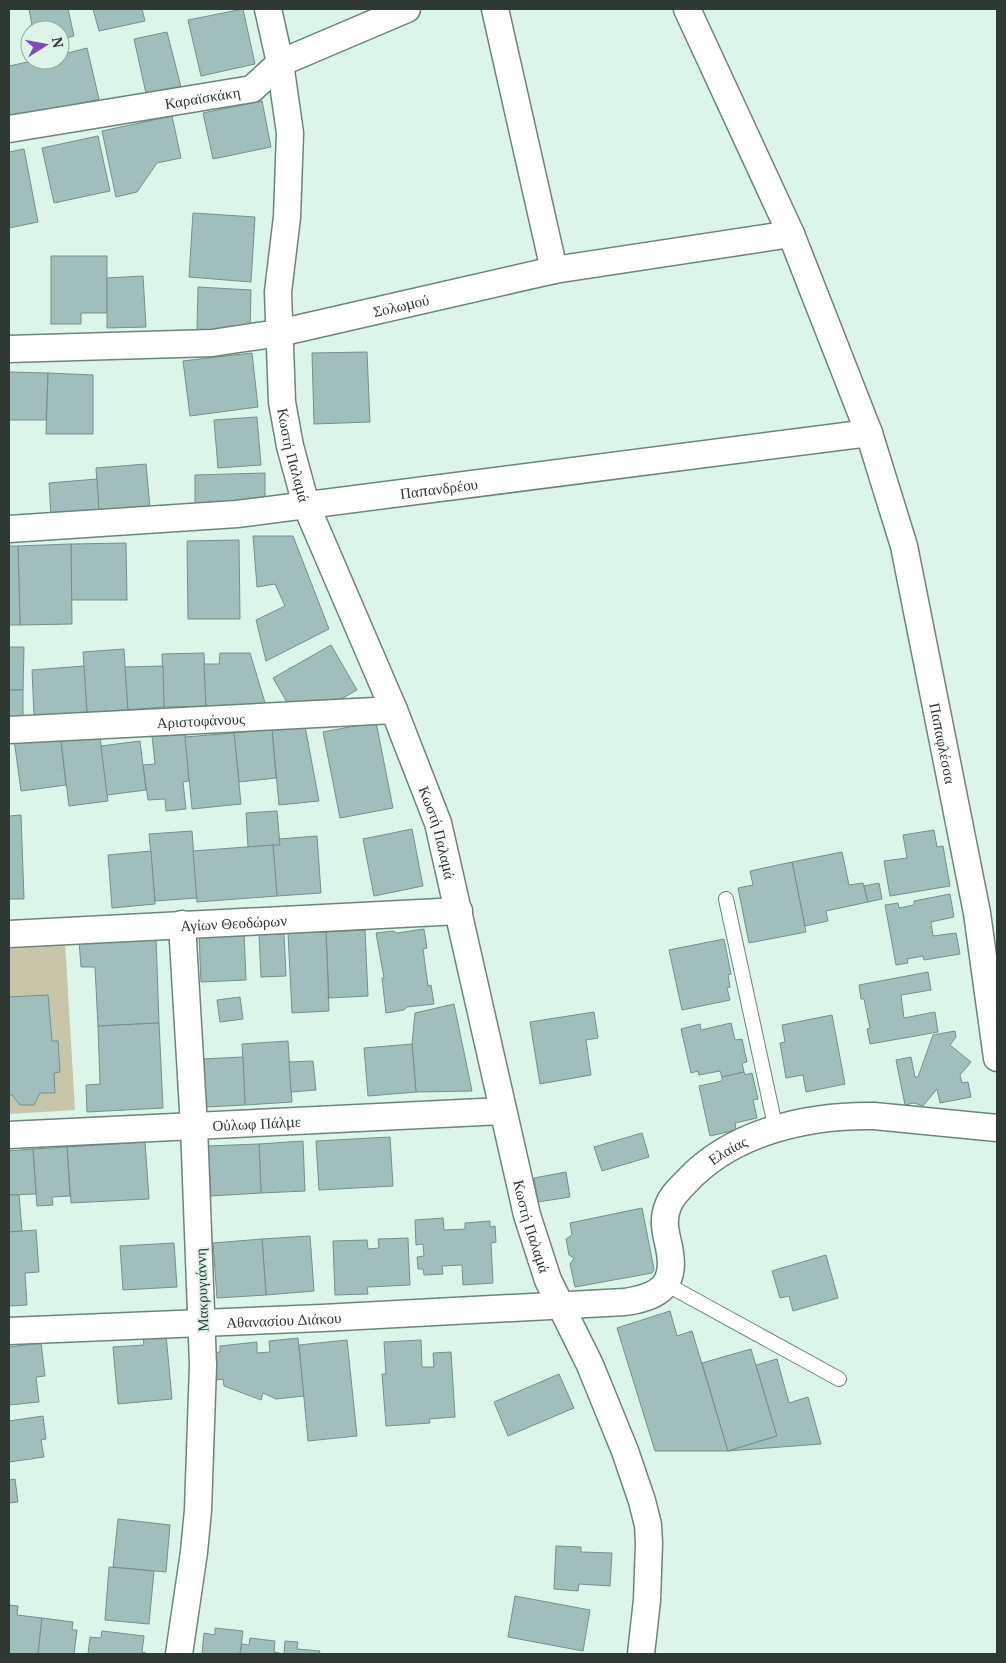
<svg xmlns="http://www.w3.org/2000/svg" width="1006" height="1663" font-family="'PT Serif',serif">
  <style>
    .green { fill: #c7c6a9 }
    .building { fill: #a0bebc; stroke: #73908e }
    .lines { fill: none; stroke-linecap: round; stroke-linejoin: round }
    .service-casing { stroke: #6d8578; stroke-width: 16 }
    .minor-casing { stroke: #6d8578; stroke-width: 29 }
    .service { stroke: #fff; stroke-width: 14 }
    .minor { stroke: #fff; stroke-width: 26 }
    .labels { text-anchor: middle; dominant-baseline: central; stroke-width: 4; stroke-linejoin: round; paint-order: stroke }
    .street-label { font-size: 15px; fill: #2f3934; stroke: #dbf5e8 }
  </style>
  <rect width="100%" height="100%" fill="#dbf5e8"/>
  <path class="green" d="M65,942l10,168 -66,4v-168z"/>
  <g class="building">
    <path d="M29,9h39l6,27 -14,3v-9h-27z"/>
    <path d="M93,9h49l3,12 -46,10z"/>
    <path d="M243,9l12,55 -54,12 -13,-56z"/>
    <path d="M167,32l15,59 -35,7 -13,-59z"/>
    <path d="M87,48l12,51 -90,21v-54l28,-6h23v-5z"/>
    <path d="M262,101l9,46 -58,12 -10,-46z"/>
    <path d="M172,116l9,42 -24,5 -20,29 -21,5 -14,-66z"/>
    <path d="M98,136l12,55 -56,12 -12,-55z"/>
    <path d="M24,149l14,73 -29,6v-76z"/>
    <path d="M193,213l62,4 -4,65 -62,-5z"/>
    <path d="M51,256h56v57h-26v11h-30z"/>
    <path d="M143,276l3,51 -39,1v-50z"/>
    <path d="M198,287l53,3 -1,43 -53,-2z"/>
    <path d="M367,352l3,70 -56,2 -2,-71z"/>
    <path d="M252,353l6,54 -68,9 -7,-55z"/>
    <path d="M9,372l39,1 -2,47h-37z"/>
    <path d="M48,373l45,2v59h-47z"/>
    <path d="M257,417l4,48 -43,3 -4,-48z"/>
    <path d="M146,464l4,44 -51,4 -3,-44z"/>
    <path d="M265,473v31l-70,2v-31z"/>
    <path d="M97,479l2,33 -48,3 -2,-32z"/>
    <path d="M253,536h40l36,93 -63,32 -10,-41 29,-14 -10,-22 -18,3z"/>
    <path d="M239,540l1,79h-52l-1,-78z"/>
    <path d="M126,543l1,57h-56v-56z"/>
    <path d="M71,544l1,80 -52,1 -2,-79z"/>
    <path d="M9,546h9l2,79h-11z"/>
    <path d="M331,645l26,45 -26,15 -43,-1 -15,-26z"/>
    <path d="M9,647h15l-1,43h-14z"/>
    <path d="M124,649l4,61 -41,3 -4,-61z"/>
    <path d="M204,653l2,53 -42,1 -2,-53z"/>
    <path d="M220,653h30l16,53h-60l-2,-42h15z"/>
    <path d="M84,666l3,47 -53,2 -2,-45z"/>
    <path d="M163,666l1,41 -36,3 -3,-43z"/>
    <rect x="9" y="690" width="14" height="33"/>
    <path d="M376,722l17,86 -53,10 -17,-86z"/>
    <path d="M305,726l14,75 -40,4 -7,-76z"/>
    <path d="M272,729l4,49 -37,4 -5,-49z"/>
    <path d="M60,733l6,52 -45,6 -7,-52z"/>
    <path d="M185,733l4,48 -6,1 3,27 -20,2 -1,-12 -17,1 -5,-35 12,-1 -3,-28z"/>
    <path d="M234,733l7,71 -49,5 -7,-72z"/>
    <path d="M100,736l8,65 -39,5 -8,-65z"/>
    <path d="M140,741l6,49 -39,5 -6,-49z"/>
    <path d="M277,811l3,34 -32,2 -2,-34z"/>
    <path d="M21,815l3,84h-15v-83z"/>
    <path d="M412,829l11,57 -49,10 -11,-57z"/>
    <path d="M934,830l3,17 6,-1 7,40 -60,10 -6,-35 23,-3 -4,-23z"/>
    <path d="M192,831l5,67 -42,3 -6,-67z"/>
    <path d="M317,836l4,57 -44,3 -4,-51h7l-1,-6z"/>
    <path d="M273,845l4,51 -80,6 -4,-51z"/>
    <path d="M151,851l4,53 -43,4 -4,-53z"/>
    <path d="M842,852l7,33 14,-2 5,19 -42,9 2,10 -23,5 -13,-64z"/>
    <path d="M792,862l14,70 -57,11 -11,-55 15,-3 -3,-14z"/>
    <path d="M879,883l3,16 -14,3 -4,-16z"/>
    <path d="M950,894l4,23 -23,5 2,14 23,-3 4,21 -36,6 -1,-4 -16,3 1,4 -12,2 -11,-60 13,-2 1,5 15,-3v-4z"/>
    <path d="M424,929l3,19 -4,1 5,37 3,-1 3,19 -27,3 -3,3 -18,3 -4,-35h2l-8,-45 17,-2 4,2z"/>
    <path d="M365,930l3,66 -39,2 -3,-66z"/>
    <path d="M326,932l3,79 -37,2 -4,-80z"/>
    <path d="M244,933l2,47 -45,2 -2,-47z"/>
    <path d="M259,934h25l2,42 -25,1z"/>
    <path d="M156,937l3,86 -61,3 -3,-59h-14l-2,-26z"/>
    <path d="M724,939l7,35 -3,1 2,12 -3,1 3,12 -48,10 -13,-60z"/>
    <path d="M928,972l3,18 -30,5 3,23 31,-6 3,20 -68,12 -3,-15 3,-1 -6,-29h-3l-2,-14z"/>
    <path d="M48,995l4,46h6l1,15 1,16 -6,1 1,20h-15l-6,12h-14l-8,-10h-3v-98z"/>
    <path d="M240,997l3,22 -23,3 -3,-22z"/>
    <path d="M454,1004l18,87 -56,1 -4,-48 3,-31z"/>
    <path d="M594,1012l4,26 -12,2 5,35 -51,9 -10,-62z"/>
    <path d="M832,1015l13,69 -39,8 -3,-17 -17,3 -6,-35 5,-1 -3,-17z"/>
    <path d="M159,1023l4,85 -76,4 -1,-27 14,-1 -2,-58z"/>
    <path d="M731,1023l4,17 7,-1 5,23 -5,1 2,9 -22,5 -2,-6 -21,4 -1,-4 -7,2 -10,-44 19,-5 1,6z"/>
    <path d="M955,1031l1,6 -6,8 21,17 -11,13 2,8 6,-1 3,15 -31,6 -3,-14 -14,17 -9,-3 -9,2 -9,-45 15,-3 4,20h3l15,-42z"/>
    <path d="M288,1041l4,61 -47,3 -3,-61z"/>
    <path d="M412,1044l4,48 -48,4 -4,-48z"/>
    <path d="M243,1057l2,48 -40,2 -3,-48z"/>
    <path d="M313,1061l3,29 -25,2 -2,-30z"/>
    <path d="M744,1072l1,3 7,-2 6,26 -5,1 4,18 -22,5 1,7 -26,6 -11,-50 23,-5v-4z"/>
    <path d="M642,1133l7,24 -47,14 -8,-24z"/>
    <path d="M390,1137l3,49 -74,4 -3,-49z"/>
    <path d="M303,1141l2,50 -44,2 -2,-49z"/>
    <path d="M145,1142l4,57 -78,4 -4,-56z"/>
    <path d="M259,1144l2,49 -50,3 -3,-50z"/>
    <path d="M67,1147l3,49 -18,1 1,8 -16,1 -4,-57z"/>
    <path d="M33,1149l3,45 -27,1v-44z"/>
    <path d="M566,1172l4,25 -32,5 -4,-24z"/>
    <path d="M9,1195h10l3,36 -13,1z"/>
    <path d="M642,1208l12,61 -2,4 -77,14 -5,-23 4,-6 -5,-3 -3,-16 6,-4 -2,-12z"/>
    <path d="M443,1218l1,12 21,-1v-6l25,-2v6l5,-1 1,16 -5,1 2,40 -30,2 -1,-20 -20,1 1,8 -19,1 -1,-6h-5l-1,-12 7,-1 -1,-12 -7,1 -1,-25z"/>
    <path d="M36,1230l3,42 -14,1 2,32 -18,1v-74z"/>
    <path d="M310,1236l4,55 -48,4 -4,-56z"/>
    <path d="M408,1238l2,47 -43,2 1,7 -33,1 -2,-54 34,-1 1,9 11,-1 -1,-9z"/>
    <path d="M262,1239l4,56 -49,3 -4,-55z"/>
    <path d="M174,1243l3,44 -54,3 -3,-44z"/>
    <path d="M826,1255l12,43 -45,13 -4,-15 -9,2 -8,-27z"/>
    <path d="M670,1311l7,25 15,-5 36,120h-73l-38,-123z"/>
    <path d="M166,1335l6,64 -54,5 -5,-57 31,-2 -1,-8z"/>
    <path d="M298,1338l6,58 -28,3 -13,-6 -2,7 -37,-14 -1,-7 -6,1 -3,-27 6,-1v-6l37,-4v11l13,-1 -1,-11z"/>
    <path d="M347,1340l10,96 -49,5 -9,-96z"/>
    <path d="M421,1340l1,27h12l-1,-14 18,-1 4,65 -26,2 1,4 -44,3 -4,-52h4l-2,-32z"/>
    <path d="M41,1343l4,33 -9,1 3,25 -30,3v-58z"/>
    <path d="M751,1349l26,87 -49,15 -26,-88z"/>
    <path d="M777,1359l12,44 19,-6 13,47 -93,7 49,-15 -21,-71z"/>
    <path d="M559,1374l15,34 -66,28 -14,-34z"/>
    <path d="M43,1416l3,23 -5,1 3,17 -35,5v-41z"/>
    <path d="M15,1479l3,23 -9,1v-23z"/>
    <path d="M118,1519l52,6 -4,47 -53,-5z"/>
    <path d="M556,1546l25,1v5l31,1 -2,33 -31,-2 -1,7 -24,-2z"/>
    <path d="M109,1567l45,4 -5,53 -44,-4z"/>
    <path d="M515,1596l75,14 -7,41 -75,-14z"/>
    <path d="M9,1605l9,1 -1,9 25,3 -4,36h-29z"/>
    <path d="M42,1618l31,4 -1,8h5l-3,24h-36z"/>
    <path d="M215,1628l28,3 -3,23h-38l2,-21 11,2z"/>
    <path d="M102,1631l42,5 -2,16 4,1v1h-58l2,-17 11,1z"/>
    <path d="M250,1638l25,3 -1,11 10,2h-44l2,-10 7,1z"/>
    <path d="M285,1641l13,1 -1,7 23,2 -1,3h-35z"/>
  </g>
  <g class="lines">
    <defs>
      <g id="service">
        <path d="M726,899l50,231"/>
        <path d="M666,1284l173,95"/>
      </g>
      <g id="minor">
        <path id="s1" d="M268,9l12,54 10,70 -3,84 -9,75 4,110 8,44 16,59 88,205 44,113 89,392 21,65 42,85 35,86 17,50 6,24 1,18 -2,57 -6,54"/>
        <path d="M495,9l59,261"/>
        <path id="s2" d="M687,9l104,225 78,199 35,113 73,367 20,145"/>
        <path id="s3" d="M9,129l243,-40 28,-26 127,-54"/>
        <path id="s4" d="M9,349l203,-6 67,-10 275,-63 237,-36"/>
        <path id="s5" d="M9,529l228,-15 632,-81"/>
        <path id="s6" d="M9,730l385,-20"/>
        <path id="s7" d="M9,934l450,-23"/>
        <path id="s8" d="M9,1135l494,-24"/>
        <path id="s9" d="M9,1331l313,-13 303,-16c35,-5 52,-17 44,-55 -3,-13 -7,-27 -1,-41 3,-9 11,-17 18,-24 46,-50 121,-67 188,-66l123,12"/>
        <path d="M179,1654l15,-102 4,-42 5,-145 -9,-239 -12,-202"/>
      </g>
    </defs>
    <use href="#service" class="service-casing"/>
    <use href="#minor" class="minor-casing"/>
    <use href="#service" class="service"/>
    <use href="#minor" class="minor"/>
  </g>
  <g class="labels">
    <g class="street-label">
      <text stroke="none"><textPath href="#s3" startOffset="196">Καραϊσκάκη</textPath></text>
      <text stroke="none"><textPath href="#s4" startOffset="396">Σολωμού</textPath></text>
      <text stroke="none"><textPath href="#s1" startOffset="450">Κωστή Παλαμά</textPath></text>
      <text stroke="none"><textPath href="#s5" startOffset="432">Παπανδρέου</textPath></text>
      <text stroke="none"><textPath href="#s6" startOffset="192">Αριστοφάνους</textPath></text>
      <text stroke="none"><textPath href="#s2" startOffset="781">Παπαφλέσσα</textPath></text>
      <text stroke="none"><textPath href="#s1" startOffset="855">Κωστή Παλαμά</textPath></text>
      <text stroke="none"><textPath href="#s7" startOffset="225">Αγίων Θεοδώρων</textPath></text>
      <text stroke="none"><textPath href="#s8" startOffset="248">Ούλωφ Πάλμε</textPath></text>
      <text stroke="none"><textPath href="#s9" startOffset="825">Ελαίας</textPath></text>
      <text stroke="none"><textPath href="#s1" startOffset="1260">Κωστή Παλαμά</textPath></text>
      <text transform="translate(201 1290) rotate(-92)">Μακρυγιάννη</text>
      <text stroke="none"><textPath href="#s9" startOffset="275">Αθανασίου Διάκου</textPath></text>
    </g>
  </g>
  <rect width="1006" height="1663" fill="none" stroke="#2f3934" stroke-width="20"/>
  <g transform="translate(45 45) rotate(79)"><circle r="24" fill="#dbf5e8" stroke="#96aaa0"/>
  <path d="M0-4L9 19L0 12L-9 19Z" fill="#8647bc"/>
  <text y="-8" font-size="14" font-weight="bold" text-anchor="middle" fill="#2f3934">N</text>
  </g>
</svg>
